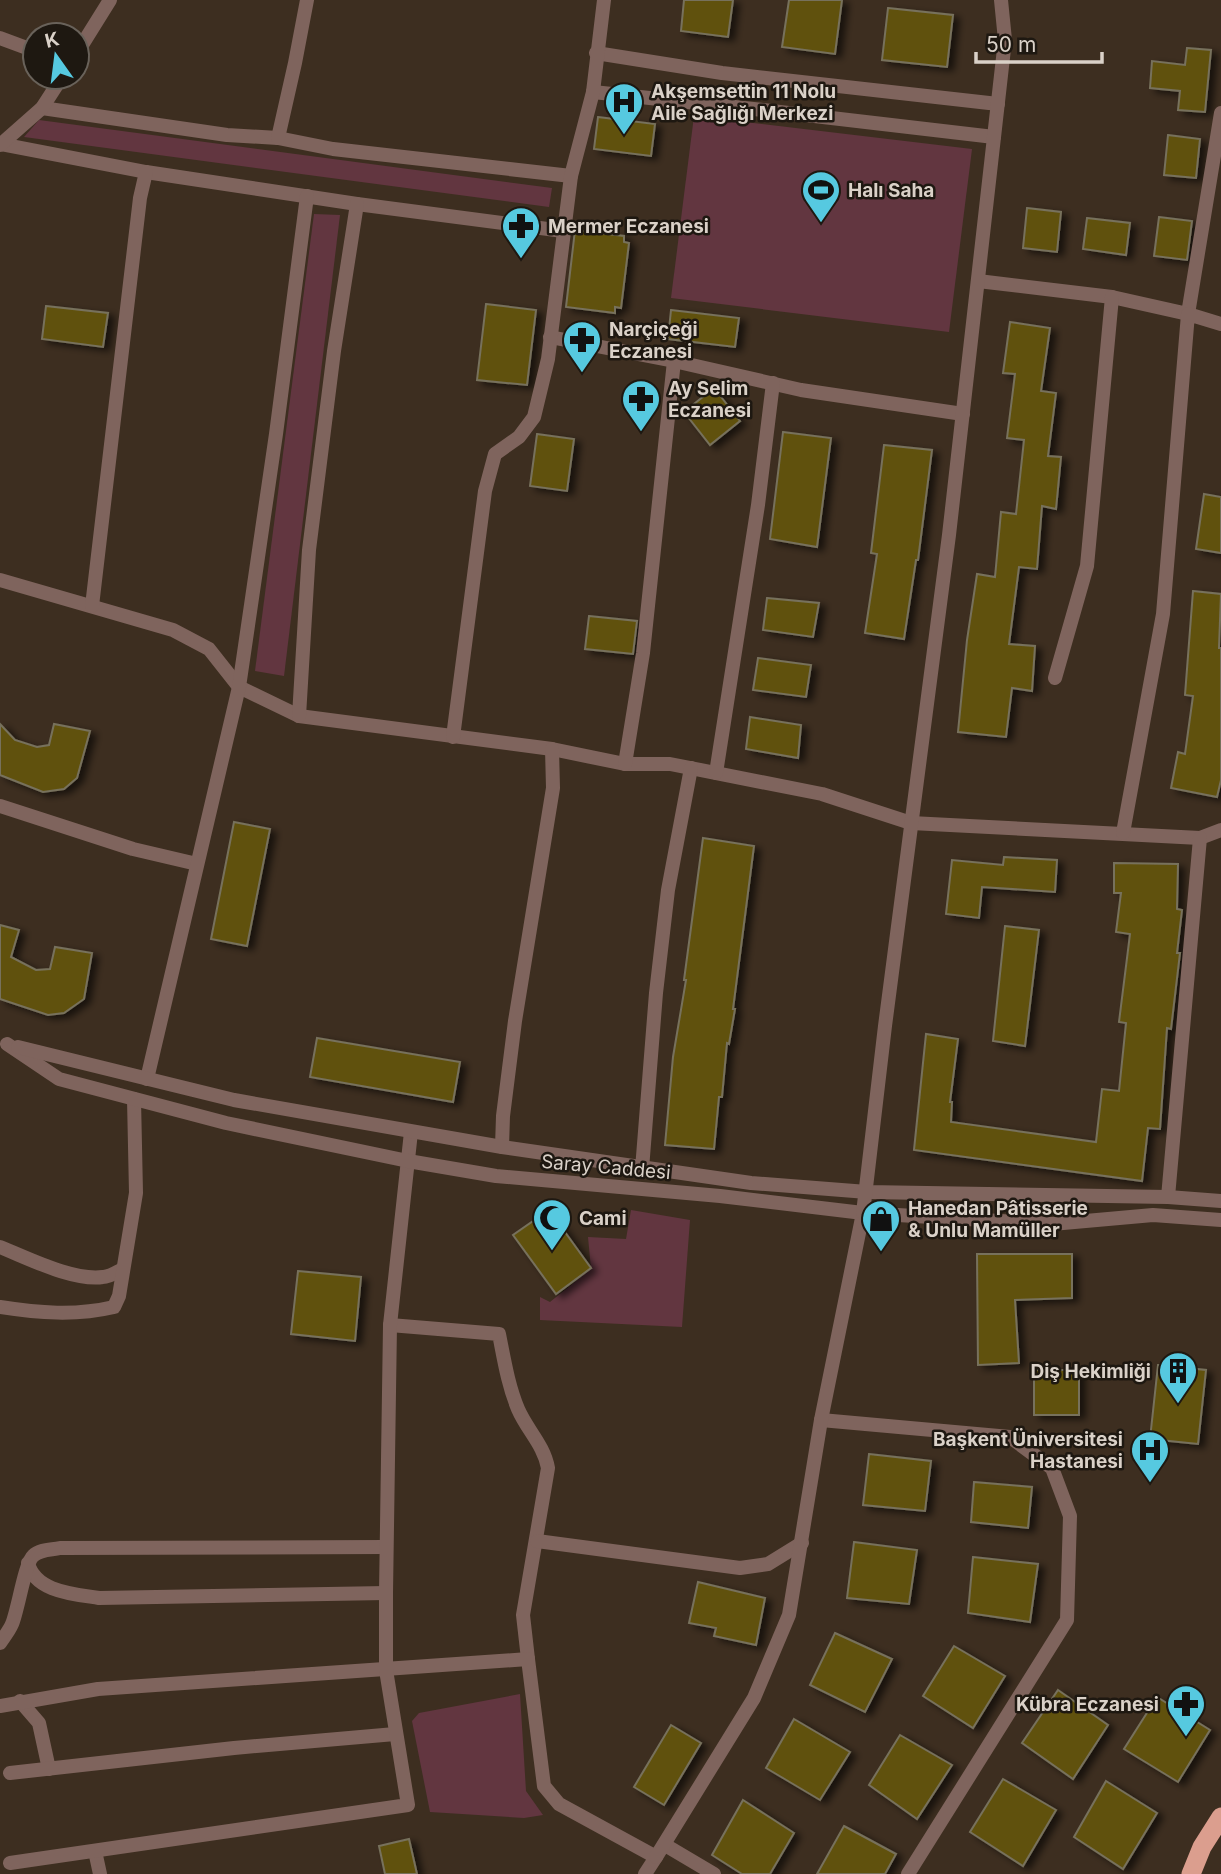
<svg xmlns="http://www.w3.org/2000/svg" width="1221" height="1874" font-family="Inter,sans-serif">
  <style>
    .green { fill: #623640 }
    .building { fill: #61510e; stroke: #77715c; stroke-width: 2; filter: url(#shadow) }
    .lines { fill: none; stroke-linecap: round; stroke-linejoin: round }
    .minor { stroke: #7f645d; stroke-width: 14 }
    .tertiary { stroke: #7f645d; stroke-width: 14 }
    .trunk { stroke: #db9e8e; stroke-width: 19 }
    .labels { text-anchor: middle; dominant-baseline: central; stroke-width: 5; stroke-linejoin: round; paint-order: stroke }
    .poi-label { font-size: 19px; font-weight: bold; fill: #dad1c8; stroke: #1e1811; text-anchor: start }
    .street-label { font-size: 19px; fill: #dad1c8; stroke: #1e1811 }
  </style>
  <defs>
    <filter id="shadow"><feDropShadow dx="6" dy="3.5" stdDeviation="3.5" flood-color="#0009"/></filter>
  </defs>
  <rect width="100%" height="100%" fill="#3d2e20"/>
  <g class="green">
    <path d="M694,116l278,33 -23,183 -278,-34z"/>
    <path d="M39,120l513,68 -3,19 -525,-70z"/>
    <path d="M314,214l26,1 -56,461 -29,-5z"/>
    <path d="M631,1210l59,10 -8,107 -142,-7v-23l10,5 41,-33 -3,-32 38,2z"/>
    <path d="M520,1694l6,97 17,24 -19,3 -94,-6 -18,-91 7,-8z"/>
  </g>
  <g class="building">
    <path d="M684,0h49l-5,37 -47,-6z"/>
    <path d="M789,0h53l-7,54 -53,-7z"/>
    <path d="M888,8l65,7 -6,52 -65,-7z"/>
    <path d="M1187,48l24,2 -6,62 -27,-2 2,-19 -30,-3 2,-27 33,4z"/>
    <path d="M598,117l57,7 -4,32 -57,-7z"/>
    <path d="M1168,135l32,4 -4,39 -32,-3z"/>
    <path d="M1027,208l34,4 -4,40 -34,-4z"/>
    <path d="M1159,217l33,4 -5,39 -33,-4z"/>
    <path d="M1087,218l43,5 -4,32 -43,-6z"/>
    <path d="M575,230l49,6v6l5,1 -8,65 -6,-1v6l-49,-6z"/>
    <path d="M486,304l50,6 -9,75 -50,-5z"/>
    <path d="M46,306l62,7 -5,34 -61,-8z"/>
    <path d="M671,310l68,8 -4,29 -67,-8z"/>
    <path d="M1010,322l40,6 -9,63 15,2 -8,63 13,1 -5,52 -14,-3 -5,63 -18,-2 -10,77 26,2 -3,45 -20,-3 -6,49 -48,-5 9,-92 10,-66 18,3 6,-65 15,2 8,-74 -17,-2 8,-64 -12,-1z"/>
    <path d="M714,388l26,33 -30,24 -26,-33z"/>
    <path d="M783,432l48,6 -14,109 -47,-8z"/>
    <path d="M537,434l37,5 -7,52 -37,-5z"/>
    <path d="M884,445l48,5 -14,110h-2l-12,79 -39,-6 12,-79 -6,-1z"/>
    <path d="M1204,494l17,3v56l-25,-4z"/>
    <path d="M1193,591l28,3 -2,54h2v132l-4,17 -46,-9 7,-36 7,2 8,-58 -8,-1z"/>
    <path d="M767,598l52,5 -6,34 -50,-7z"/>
    <path d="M589,616l48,5 -4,33 -48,-5z"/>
    <path d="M758,658l53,7 -5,32 -53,-7z"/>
    <path d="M750,717l51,8 -3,33 -52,-9z"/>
    <path d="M0,724l15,16 22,7 12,-2 5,-21 36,7 -13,47 -13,11 -21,3 -43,-17z"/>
    <path d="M234,822l36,7 -23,117 -36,-7z"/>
    <path d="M703,838l51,8 -21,163h2l-6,35 -2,-1 -5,54h-3l-5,52 -49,-4 8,-88 13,-77h-2z"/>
    <path d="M1004,857l53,3 -2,32 -73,-5 -3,31 -33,-4 6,-54 51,5z"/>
    <path d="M1114,863l64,1 -1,45 5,1 -5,43h3l-9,76 -4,-1 -7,101 -12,-1 -6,53 -228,-31 12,-116 32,5 -8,63h2l-1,20 145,20 6,-53 17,2 7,-68 -7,-1 11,-88 -14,-2 5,-39h-7z"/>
    <path d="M0,925l19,5 -8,27 25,13 14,-1 5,-22 37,6 -8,46 -20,14 -16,2 -48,-16z"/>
    <path d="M1005,926l34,4 -14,116 -32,-5z"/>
    <path d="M317,1038l143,24 -7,40 -143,-25z"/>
    <path d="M549,1210l42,58 -35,26 -43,-59z"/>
    <path d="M977,1254h95v44l-57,2 4,63 -41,2z"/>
    <path d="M298,1271l63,6 -6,64 -64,-7z"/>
    <path d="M1158,1365l48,5 -8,74 -48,-5z"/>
    <rect x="1034" y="1370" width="45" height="45"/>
    <path d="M869,1454l62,7 -6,50 -62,-6z"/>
    <path d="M974,1482l58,5 -4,41 -57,-6z"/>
    <path d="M854,1542l63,8 -8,54 -62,-6z"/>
    <path d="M973,1557l65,7 -8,58 -62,-9z"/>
    <path d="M698,1582l67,16 -9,47 -42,-9 2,-8 -27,-5z"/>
    <path d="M835,1633l57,26 -27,53 -55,-27z"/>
    <path d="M954,1646l51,30 -32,52 -50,-32z"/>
    <path d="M1058,1690l50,35 -35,54 -51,-36z"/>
    <path d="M1157,1697l53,33 -32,52 -54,-33z"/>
    <path d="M794,1719l56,33 -30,48 -54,-32z"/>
    <path d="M671,1725l30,18 -37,62 -30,-18z"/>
    <path d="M900,1735l52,30 -35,54 -48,-34z"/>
    <path d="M1003,1779l53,31 -33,56 -53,-34z"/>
    <path d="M1106,1781l51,32 -34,56 -49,-32z"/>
    <path d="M743,1800l51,33 -24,41h-28l-30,-19z"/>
    <path d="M844,1826l52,28 -11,20h-68z"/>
    <path d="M409,1839l8,35h-32l-6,-28z"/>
  </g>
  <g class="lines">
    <g class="minor">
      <path d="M0,38l35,13"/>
      <path d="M77,53l33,-53"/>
      <path d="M596,53l126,20 276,31"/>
      <path d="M593,92l170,18 231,27"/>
      <path d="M42,108l185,27 51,3 55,11 238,27"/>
      <path d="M278,138l17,-75 12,-63"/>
      <path d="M1,144l145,28 211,32 206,27"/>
      <path d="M0,145l42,-37 20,-31"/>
      <path d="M978,281l134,16 76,17 33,-201"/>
      <path d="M550,337l124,24 127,29 162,24"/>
      <path d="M0,580l173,50 36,19 30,38 60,29 253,33 73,15h45l152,30 89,29 289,15 21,-8"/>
      <path d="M92,606l48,-408 6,-26"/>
      <path d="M1055,678l32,-112 25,-269"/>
      <path d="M299,716l10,-166 25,-199 23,-147"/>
      <path d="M453,737l32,-246 10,-37 24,-17 15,-20 14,-58 23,-183 22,-84 11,-92"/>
      <path d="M625,764l18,-111 31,-292"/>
      <path d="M716,773l42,-268 15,-122"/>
      <path d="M0,806l133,43 64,15"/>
      <path d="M1123,833l40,-219 25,-300 33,10"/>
      <path d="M147,1079l92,-392 37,-253 31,-238"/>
      <path d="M502,1147l1,-31 12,-95 38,-233 -1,-39"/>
      <path d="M642,1169l14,-176 12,-103 23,-122"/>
      <path d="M1168,1197l32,-359"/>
      <path d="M0,1247c28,11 72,34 103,30 7,0 14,-5 20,-8"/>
      <path d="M0,1307c38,6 76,9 114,0l5,-11 17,-103 -2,-94"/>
      <path d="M390,1325l109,9c5,25 9,51 19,75 9,21 26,36 30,59l-25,147 5,44"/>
      <path d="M821,1420l189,17 42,31 18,48 -3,104 -159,254"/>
      <path d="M537,1541l203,27 28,-4 34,-21"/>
      <path d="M28,1563c7,29 46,31 71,35l287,-5"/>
      <path d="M0,1643c4,-6 9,-12 12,-19 6,-14 13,-61 21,-68 7,-7 18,-6 27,-8l326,-1"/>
      <path d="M20,1701l19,22 10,46"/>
      <path d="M0,1706l98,-17 430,-30 16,127 15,18 97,53 -11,17"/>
      <path d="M10,1773l224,-25 161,-14"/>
      <path d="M665,1845l49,29"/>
      <path d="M95,1851l5,23"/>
      <path d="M656,1857l98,-159 35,-83 32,-195 42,-207"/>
      <path d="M10,1863l398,-58 -22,-135v-77l4,-268 21,-193"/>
    </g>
    <g class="tertiary">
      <path d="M7,1044l52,35 167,44 182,38 88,15 224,20 143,17 189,11 101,-9 68,5"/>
      <path d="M18,1047l216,53 268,47 249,36 116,9 301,5 53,4"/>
      <path d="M863,1213l22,-187 64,-491 56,-495 -4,-40"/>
    </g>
    <path class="trunk" d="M1191,1874l11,-27 19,-30"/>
  </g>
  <defs>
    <symbol id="hospital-pin" viewBox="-11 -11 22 30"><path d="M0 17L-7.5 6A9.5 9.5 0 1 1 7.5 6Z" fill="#56c9e0" stroke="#1e1811"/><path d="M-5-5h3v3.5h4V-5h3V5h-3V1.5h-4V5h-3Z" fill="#111"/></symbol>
    <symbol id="stadium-pin" viewBox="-11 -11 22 30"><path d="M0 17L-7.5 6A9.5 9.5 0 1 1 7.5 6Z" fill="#56c9e0" stroke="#1e1811"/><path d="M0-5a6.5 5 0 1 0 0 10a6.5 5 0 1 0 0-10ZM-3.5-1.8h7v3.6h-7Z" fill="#111"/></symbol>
    <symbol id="pharmacy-pin" viewBox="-11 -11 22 30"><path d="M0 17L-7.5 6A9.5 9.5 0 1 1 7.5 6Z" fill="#56c9e0" stroke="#1e1811"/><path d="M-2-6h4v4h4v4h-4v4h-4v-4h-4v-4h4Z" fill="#111"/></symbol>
    <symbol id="mosque-pin" viewBox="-11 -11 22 30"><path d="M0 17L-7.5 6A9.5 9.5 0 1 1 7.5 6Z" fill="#56c9e0" stroke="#1e1811"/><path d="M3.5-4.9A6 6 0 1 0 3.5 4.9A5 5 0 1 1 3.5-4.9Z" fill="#111"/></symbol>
    <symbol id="shop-pin" viewBox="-11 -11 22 30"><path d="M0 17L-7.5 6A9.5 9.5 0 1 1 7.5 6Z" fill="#56c9e0" stroke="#1e1811"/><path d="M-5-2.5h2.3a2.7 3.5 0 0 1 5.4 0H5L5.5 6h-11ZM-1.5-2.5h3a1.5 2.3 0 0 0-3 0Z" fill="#111"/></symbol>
    <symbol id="building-pin" viewBox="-11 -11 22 30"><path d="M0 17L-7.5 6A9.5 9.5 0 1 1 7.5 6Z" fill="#56c9e0" stroke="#1e1811"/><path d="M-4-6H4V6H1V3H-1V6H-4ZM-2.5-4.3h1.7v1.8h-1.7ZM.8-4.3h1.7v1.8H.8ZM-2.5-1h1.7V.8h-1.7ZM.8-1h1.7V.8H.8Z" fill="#111"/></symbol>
  </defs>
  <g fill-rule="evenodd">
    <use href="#hospital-pin" x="602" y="80" width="44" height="60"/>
    <use href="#stadium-pin" x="799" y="168" width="44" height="60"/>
    <use href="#pharmacy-pin" x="499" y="204" width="44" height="60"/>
    <use href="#pharmacy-pin" x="560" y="318" width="44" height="60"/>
    <use href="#pharmacy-pin" x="619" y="377" width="44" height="60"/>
    <use href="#mosque-pin" x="530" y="1196" width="44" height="60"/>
    <use href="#shop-pin" x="859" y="1197" width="44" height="60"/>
    <use href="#building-pin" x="1156" y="1349" width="44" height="60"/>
    <use href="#hospital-pin" x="1128" y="1428" width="44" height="60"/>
    <use href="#pharmacy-pin" x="1164" y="1682" width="44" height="60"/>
  </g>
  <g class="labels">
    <g class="poi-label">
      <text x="651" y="91">Akşemsettin 11 Nolu<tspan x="651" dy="22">Aile Sağlığı Merkezi</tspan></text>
      <text x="848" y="190">Halı Saha</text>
      <text x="548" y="226">Mermer Eczanesi</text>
      <text x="609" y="329">Narçiçeği<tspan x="609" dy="22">Eczanesi</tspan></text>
      <text x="668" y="388">Ay Selim<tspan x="668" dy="22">Eczanesi</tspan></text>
      <text x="908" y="1208">Hanedan Pâtisserie<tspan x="908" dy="22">&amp; Unlu Mamüller</tspan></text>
      <text x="579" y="1218">Cami</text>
      <text x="1151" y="1371" text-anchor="end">Diş Hekimliği</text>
      <text x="1123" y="1439" text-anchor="end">Başkent Üniversitesi<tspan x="1123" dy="22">Hastanesi</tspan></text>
      <text x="1159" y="1704" text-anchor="end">Kübra Eczanesi</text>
    </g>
    <g class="street-label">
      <text transform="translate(606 1167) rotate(5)">Saray Caddesi</text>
    </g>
  </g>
  <g transform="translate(56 56) rotate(346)"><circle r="33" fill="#1e1811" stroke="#69625a" stroke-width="2"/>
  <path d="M0-5L12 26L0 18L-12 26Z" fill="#56c9e0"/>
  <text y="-10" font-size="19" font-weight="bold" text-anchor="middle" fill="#dad1c8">K</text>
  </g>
  <path d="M976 52v10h126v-10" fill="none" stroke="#dad1c8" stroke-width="3.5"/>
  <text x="986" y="52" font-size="21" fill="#dad1c8" stroke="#1e1811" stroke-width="5" paint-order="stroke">50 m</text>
</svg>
